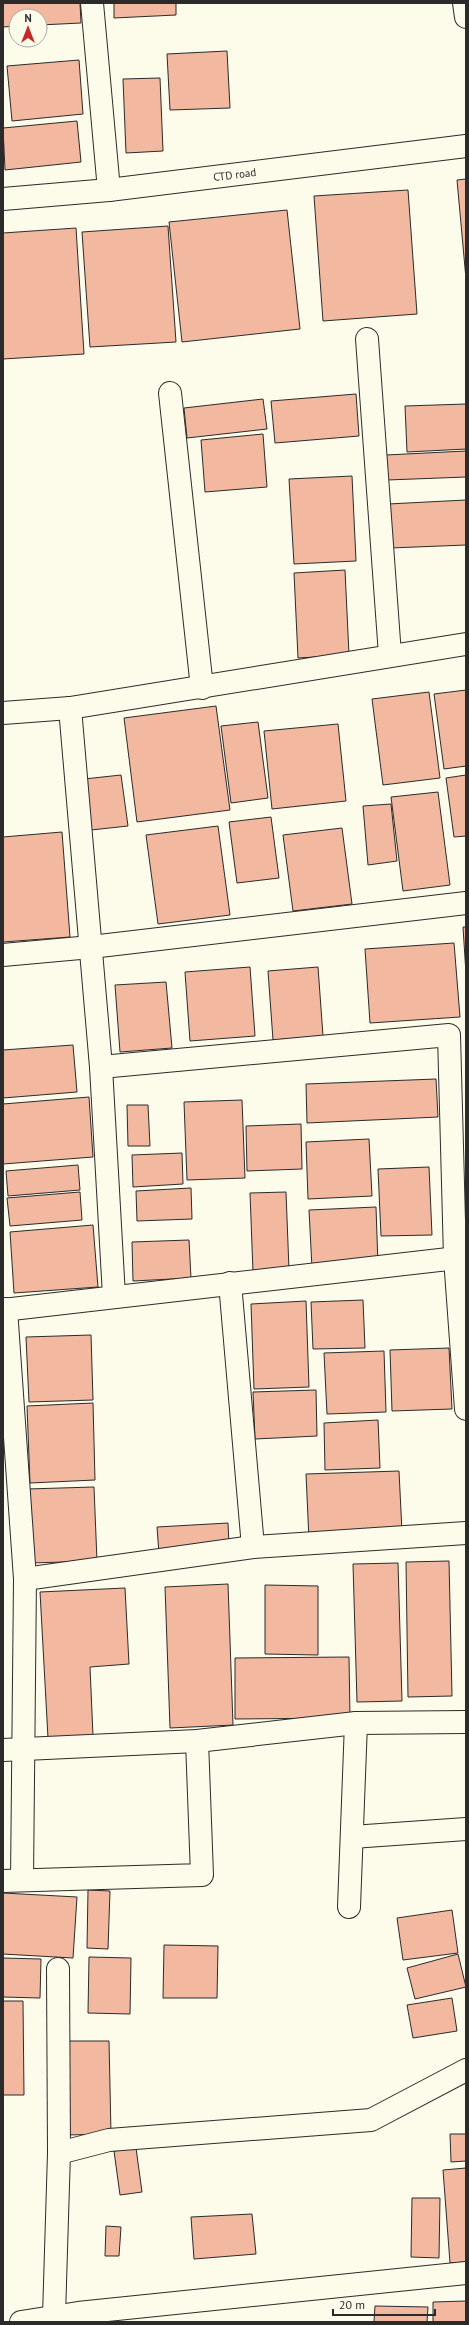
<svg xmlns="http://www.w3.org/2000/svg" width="469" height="2325" font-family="'PT Sans',sans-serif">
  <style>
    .building { fill: #f2b8a0; stroke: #2b2b2b }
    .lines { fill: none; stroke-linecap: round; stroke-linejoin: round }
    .street-casing { stroke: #2b2b2b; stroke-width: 24 }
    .street { stroke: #fdfbea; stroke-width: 22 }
    .labels { text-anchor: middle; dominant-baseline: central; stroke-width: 3; stroke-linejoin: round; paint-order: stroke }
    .street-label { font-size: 11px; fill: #2b2b2b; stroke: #fdfbea }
  </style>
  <rect width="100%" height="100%" fill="#fdfbea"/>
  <g class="building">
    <path d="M3,3h77l1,20 -41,2v-9h-24v10l-13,1z"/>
    <path d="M114,3h62v12l-62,3z"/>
    <path d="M227,51l3,57 -60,2 -3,-56z"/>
    <path d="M79,60l4,54 -71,7 -5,-55z"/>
    <path d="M160,78l3,73 -37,2 -3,-74z"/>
    <path d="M77,121l4,41 -76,8 -2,-42z"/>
    <path d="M466,179v100l-9,-99z"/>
    <path d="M408,190l9,124 -94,7 -9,-125z"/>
    <path d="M287,210l13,119 -118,13 -13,-120z"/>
    <path d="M168,226l8,116 -86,5 -8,-115z"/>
    <path d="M76,228l8,126 -81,5v-126z"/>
    <path d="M356,394l3,42 -84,7 -4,-42z"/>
    <path d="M263,399l4,30 -80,9 -3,-30z"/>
    <path d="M466,404v45l-59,3 -2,-46z"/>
    <path d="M263,434l4,53 -62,5 -4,-52z"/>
    <path d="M466,451v26l-79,3 -1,-25z"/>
    <path d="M352,476l4,85 -62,3 -5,-85z"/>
    <path d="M466,500v45l-76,3 -2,-44z"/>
    <path d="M345,570l4,85 -51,3 -4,-85z"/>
    <path d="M466,690v76l-22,3 -10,-75z"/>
    <path d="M429,692l11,86 -57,7 -11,-86z"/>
    <path d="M216,706l14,104 -93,12 -13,-104z"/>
    <path d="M258,722l10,76 -37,5 -10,-77z"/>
    <path d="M338,724l8,77 -74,8 -8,-78z"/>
    <path d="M121,775l7,51 -37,4 -7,-51z"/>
    <path d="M466,775v61l-12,1 -8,-59z"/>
    <path d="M438,792l12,93 -47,6 -12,-94z"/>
    <path d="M391,804l6,57 -29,4 -5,-59z"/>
    <path d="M271,817l8,61 -42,5 -8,-61z"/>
    <path d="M218,826l12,89 -72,9 -12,-89z"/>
    <path d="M342,828l10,76 -59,7 -10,-76z"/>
    <path d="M62,832l8,105 -67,5v-105z"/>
    <path d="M463,927h3v47z"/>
    <path d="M454,943l6,74 -90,6 -5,-74z"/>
    <path d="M250,967l5,69 -65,5 -5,-69z"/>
    <path d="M318,967l5,69 -50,4 -5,-69z"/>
    <path d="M166,982l6,66 -52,4 -5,-67z"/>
    <path d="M73,1045l4,47 -74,6v-48z"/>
    <path d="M436,1079l2,38 -131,6 -1,-39z"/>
    <path d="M89,1097l4,60 -90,7v-60z"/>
    <path d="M242,1100l3,78 -58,2 -3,-78z"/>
    <path d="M127,1105h21l2,41h-22z"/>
    <path d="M301,1124l1,45 -55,2 -1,-45z"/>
    <path d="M369,1139l3,57 -64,3 -2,-57z"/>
    <path d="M182,1153l1,31 -50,3 -1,-32z"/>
    <path d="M78,1165l2,25 -72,6 -2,-25z"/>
    <path d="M429,1167l3,68 -51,1 -3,-67z"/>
    <path d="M191,1188l1,31 -55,2 -1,-30z"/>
    <path d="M80,1192l2,28 -72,6 -3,-28z"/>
    <path d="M286,1192l3,78 -36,2 -3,-79z"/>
    <path d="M376,1207l2,58 -66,3 -3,-58z"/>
    <path d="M93,1225l5,62 -84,6 -4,-61z"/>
    <path d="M189,1240l2,38 -58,3 -1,-39z"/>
    <path d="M363,1300l2,48 -52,1 -2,-47z"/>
    <path d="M306,1301l3,86 -55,2 -3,-85z"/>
    <path d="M91,1335l2,65 -64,2 -3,-65z"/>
    <path d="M449,1348l3,61 -60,2 -2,-61z"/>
    <path d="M384,1351l2,61 -59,2 -3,-61z"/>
    <path d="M316,1390l1,46 -62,3 -2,-47z"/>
    <path d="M93,1403l2,77 -65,3 -3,-77z"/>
    <path d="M378,1420l2,48 -55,2 -1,-47z"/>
    <path d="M399,1471l3,61 -93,8 -3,-66z"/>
    <path d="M94,1487l3,74 -67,2 -3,-74z"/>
    <path d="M228,1523l1,22 -70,9 -2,-27z"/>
    <path d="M449,1561l3,135 -44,1 -2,-135z"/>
    <path d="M398,1563l4,138 -45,1 -4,-138z"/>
    <path d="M228,1584l5,141 -63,3 -5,-141z"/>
    <path d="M265,1585l53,1v69l-53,-1z"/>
    <path d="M125,1588l4,76 -39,3 3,69 -45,2 -8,-146z"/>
    <path d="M349,1657l1,61 -115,1v-61z"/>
    <path d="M88,1890l22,1 -2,58 -21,-1z"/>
    <path d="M3,1893l74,4 -4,61 -70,-4z"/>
    <path d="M452,1910l6,43 -55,7 -6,-42z"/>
    <path d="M164,1945l54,1 -1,52h-54z"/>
    <path d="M458,1954l8,33 -51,12 -8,-31z"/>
    <path d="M89,1957l42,1 -1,56 -42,-1z"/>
    <path d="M3,1958l38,1 -1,39 -37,-1z"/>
    <path d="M452,1998l5,33 -44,7 -6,-33z"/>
    <path d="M3,2001h20l1,94h-21z"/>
    <path d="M65,2041h44l2,93 -45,1z"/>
    <path d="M450,2134h16v27l-15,1z"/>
    <path d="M136,2148l6,44 -22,3 -6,-44z"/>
    <path d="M466,2168v94l-16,1 -7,-93z"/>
    <path d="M412,2198h28l-1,60 -28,-1z"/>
    <path d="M252,2214l4,40 -62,5 -3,-42z"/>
    <path d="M106,2226l15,1 -2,29h-14z"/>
    <path d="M466,2301v21h-33v-20z"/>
    <path d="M375,2306l53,1 -1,15h-53z"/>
  </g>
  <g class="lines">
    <defs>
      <g id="street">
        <path d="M92,3l17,187"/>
        <path d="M464,3l2,14"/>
        <path id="s1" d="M3,199l106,-9 357,-44"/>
        <path d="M367,339l23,316"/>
        <path d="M170,393l32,295"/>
        <path d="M70,708l31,359 13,229"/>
        <path d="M3,713l67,-5 396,-64"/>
        <path d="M3,955l88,-8 375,-44"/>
        <path d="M101,1067l348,-32 6,223 11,151"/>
        <path d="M230,1283l23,264"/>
        <path d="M6,1309l19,270 -3,301"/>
        <path d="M3,1310l463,-53"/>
        <path d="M25,1579l228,-32 213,-14"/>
        <path d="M3,1750l194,-9 159,-18 110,-1"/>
        <path d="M352,1837l114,-8"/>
        <path d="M3,1881l199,-6 -5,-134"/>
        <path d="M349,1907l7,-184"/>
        <path d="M58,1969l1,184"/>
        <path d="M54,2316l5,-163 50,-13 262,-20 95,-50"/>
        <path d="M21,2322l57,-9 388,-40"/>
      </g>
    </defs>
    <use href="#street" class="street-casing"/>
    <use href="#street" class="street"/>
  </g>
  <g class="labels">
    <g class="street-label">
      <text stroke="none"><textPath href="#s1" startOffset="233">CTD road</textPath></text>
    </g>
  </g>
  <rect width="469" height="2325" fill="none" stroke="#2b2b2b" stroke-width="8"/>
  <g transform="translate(28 28)"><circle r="19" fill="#fdfbea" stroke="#a9a89e"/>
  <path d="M0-3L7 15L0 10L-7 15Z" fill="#c62828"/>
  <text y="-6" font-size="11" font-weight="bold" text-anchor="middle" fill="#2b2b2b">N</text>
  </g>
  <path d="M333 2309v6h102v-6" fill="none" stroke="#2b2b2b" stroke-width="2"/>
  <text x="339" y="2309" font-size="12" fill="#2b2b2b" stroke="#fdfbea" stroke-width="3" paint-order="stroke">20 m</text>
</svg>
